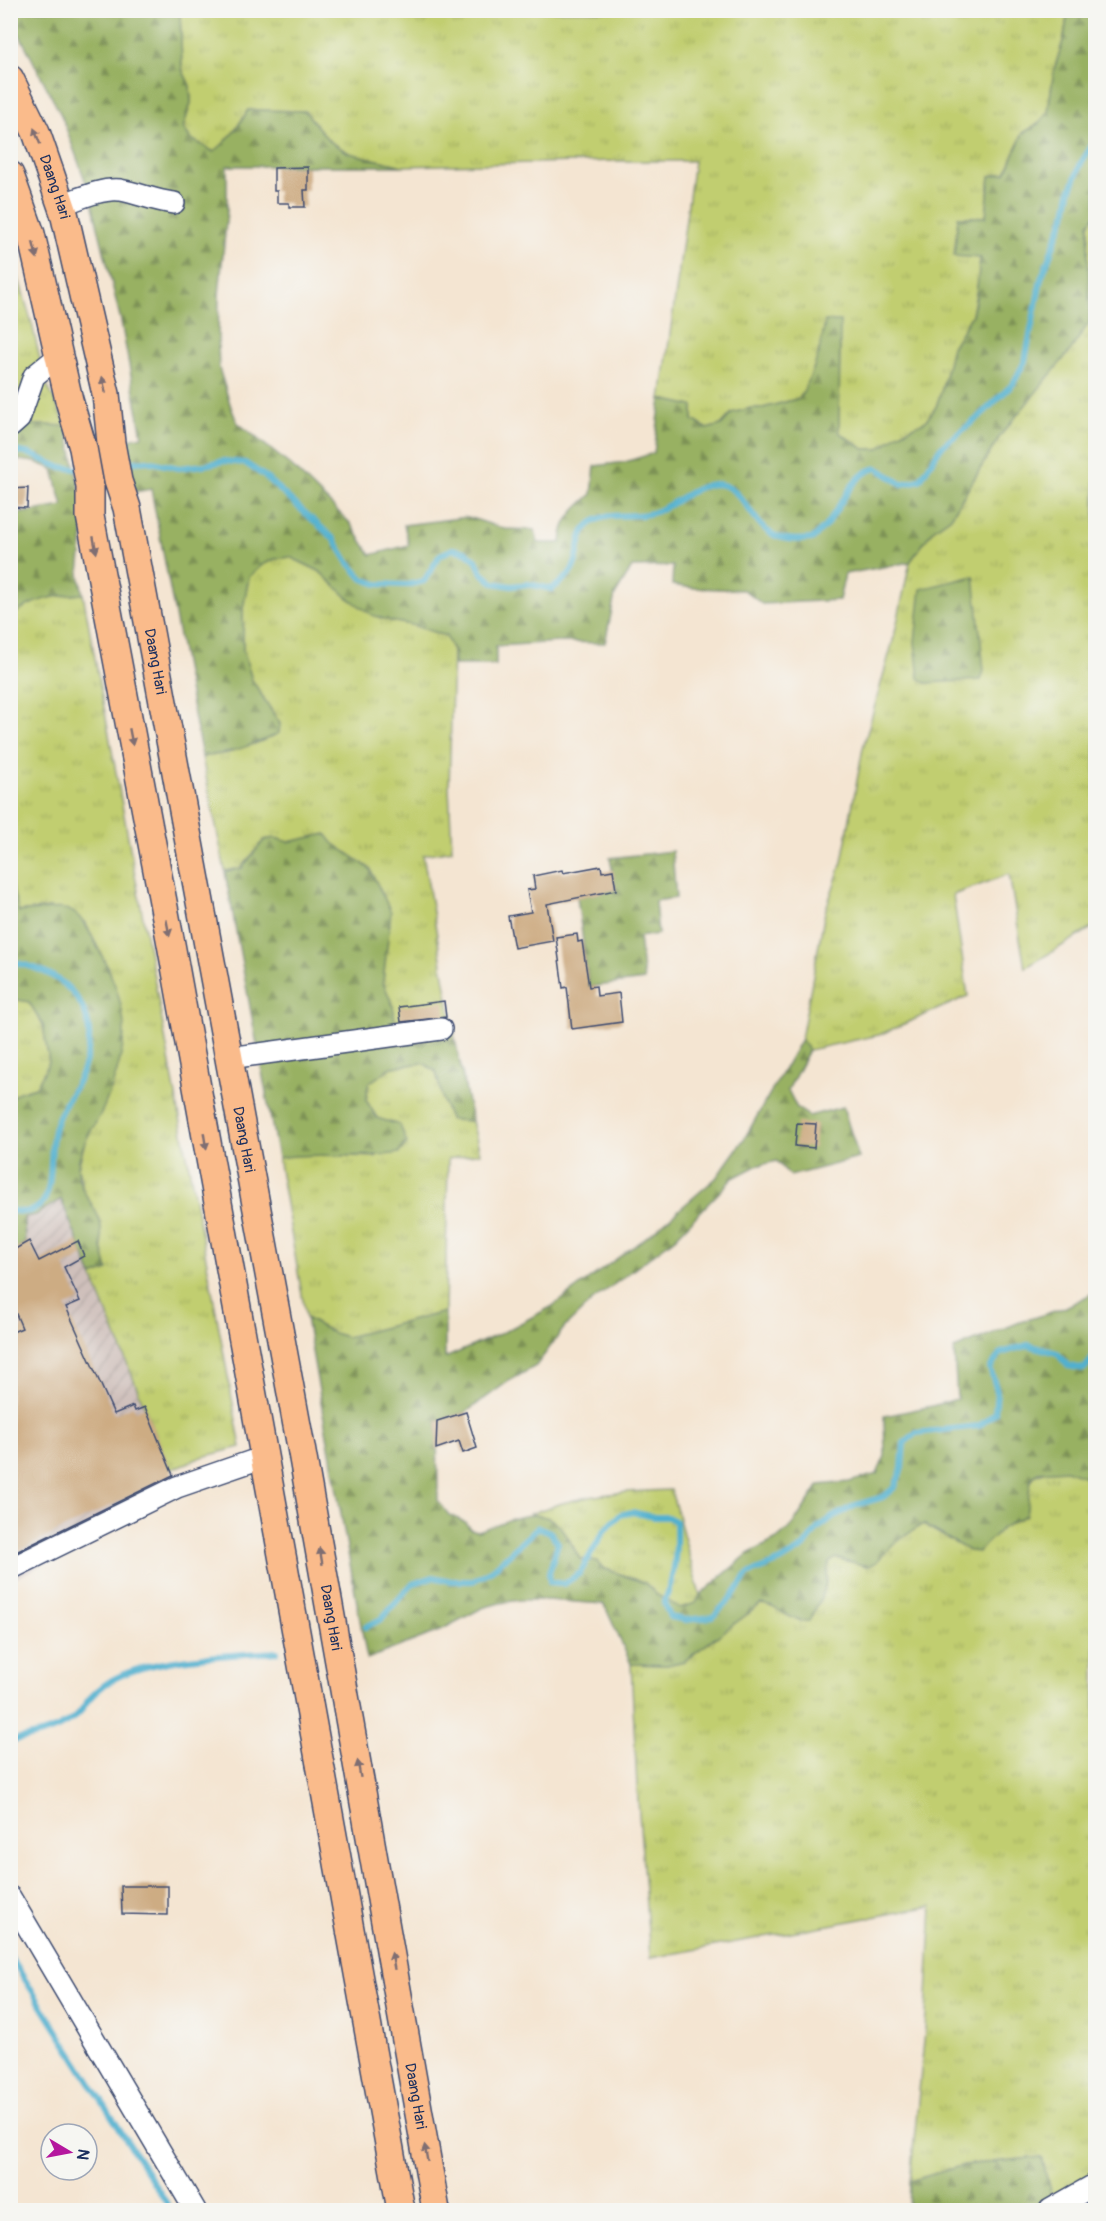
<svg xmlns="http://www.w3.org/2000/svg" width="1106" height="2221" font-family="Pangolin,sans-serif">
  <style>
    .industrial { fill: url(#industrial-furrows) }
    .grass { fill: url(#grass-tufts); stroke: #6e7e67; stroke-width: 1.5 }
    .forest { fill: url(#forest-firs); stroke: #5a7060; stroke-width: 1.5 }
    .lines { fill: none; stroke-linecap: round; stroke-linejoin: round }
    .stream { stroke: #51b0cf; stroke-width: 6 }
    .building { fill: #cdac83 }
    .minor-casing { stroke: #3c4a6f; stroke-width: 24 }
    .major-casing { stroke: #3c4a6f; stroke-width: 30 }
    .minor { stroke: #fff; stroke-width: 21 }
    .major { stroke: #fabb8b; stroke-width: 27 }
    .oneway { fill: #7f6e72 }
    .labels { text-anchor: middle; dominant-baseline: central; stroke-width: 5; stroke-linejoin: round; paint-order: stroke }
    .street-label { font-size: 15px; fill: #1b2f5e; stroke: #f6f6f2 }
  </style>
  <defs>
    <pattern id="industrial-furrows" width="10" height="10" patternUnits="userSpaceOnUse" patternTransform="scale(1.5)"><rect width="10" height="10" fill="#cfc0bb"/><path d="M-1 1l2-2M0 10L10 0M9 11l2-2" fill="none" stroke="#b1a5a3"/></pattern>
    <pattern id="grass-tufts" width="24" height="20" patternUnits="userSpaceOnUse" patternTransform="scale(1.5)"><rect width="24" height="20" fill="#c1ce70"/><path d="M3 7l-1-3M5 7V3M7 7l1-3M15 17l-1-3M17 17v-4M19 17l1-3" fill="none" stroke="#a5b163"/></pattern>
    <pattern id="forest-firs" width="22" height="20" patternUnits="userSpaceOnUse" patternTransform="scale(1.5)"><rect width="22" height="20" fill="#98b162"/><path d="M5 1l3.5 6h-7zM16 11l3.5 6h-7z" fill="#7b9054"/></pattern>
  </defs>
  <rect width="100%" height="100%" fill="#f6f6f2"/>
  <filter id="ink" filterUnits="userSpaceOnUse"><feTurbulence type="fractalNoise" baseFrequency=".0167" numOctaves="2"/><feDisplacementMap in="SourceGraphic" scale="12" xChannelSelector="R" yChannelSelector="G"/><feConvolveMatrix kernelMatrix="1 2 1 2 8 2 1 2 1" color-interpolation-filters="sRGB"/></filter>
  <filter id="wash" filterUnits="userSpaceOnUse"><feTurbulence type="fractalNoise" baseFrequency=".008" numOctaves="4" result="noise"/><feDisplacementMap in="SourceGraphic" scale="24" xChannelSelector="R" yChannelSelector="G"/><feGaussianBlur stdDeviation="1.35" result="paint"/><feColorMatrix in="noise" values="0 0 0 0 0 0 0 0 0 0 0 0 0 0 0 0 0 1.4 0 .05"/><feComposite in="paint" operator="in"/></filter>
  <g filter="url(#wash)">
    <rect width="100%" height="100%" fill="#f4e5d2"/>
    <path class="industrial" d="M61,1199l119,294 -169,88 -1,-329 15,-9 -1,-26 12,-2z"/>
    <g class="grass">
      <path d="M180,11h888l-4,27 -10,32 -6,42 -10,12 -15,9 -17,40 -16,3 -4,41h-28l22,40 -1,19 -7,39 -20,32 -10,42 -6,18 -10,14 -28,13 -19,15h-15l-26,-17 2,-86 -15,-24c-4,28 -11,51 -25,76l-37,10h-12l-19,5 -11,12 -14,4 -14,-9v-14l-32,-7 33,-238h-78l-214,5 -53,-13 -20,-12 -24,-30 -57,-1c-10,17 -19,30 -34,42l-23,-13 -8,-11 8,-25 -1,-17 -8,-17z"/>
      <path d="M1095,214v712l-70,42 -16,-94 -56,21 15,101 -89,39 -70,15 -8,-11 24,-127 17,-50 21,-114 31,-111 16,-75 23,-32 18,-13 49,-81 31,-39 57,-141 1,-32z"/>
      <path d="M10,249l22,75 13,57 22,45 -56,-2z"/>
      <path d="M290,557l29,14 28,26 43,24 22,4 34,11 7,15 -4,136 3,63 -29,5 32,184 -57,6 -5,-39 -10,-24 3,-31 -15,-82 -39,-26 -6,-9 -37,8 -14,-4 -11,2 -23,28 -16,3 -23,-114 27,-4 51,-29 -28,-44 -9,-30v-42l6,-31 13,-12 13,-6z"/>
      <path d="M83,594l158,853 -39,10 -32,13 -78,-194 16,-6 -6,-23 -2,-27 -16,-26 -6,-26 7,-27 17,-31 17,-110 -11,-32 -23,-46 -35,-14 -32,4 -7,-30 -1,-265c22,-18 46,-22 73,-23z"/>
      <path d="M13,999l16,2 14,24 6,37 -13,25 -17,5 -8,6 -1,-97z"/>
      <path d="M423,1063l13,9 7,29 7,18 22,2 8,32 -32,6 -3,153 -98,25 -14,-4 -27,-15 -28,-160 24,-4 74,3 1,-39 -11,-18 3,-17 23,-16z"/>
      <path d="M1066,1469l17,7h12v718l-41,16 -12,-53 -78,8 -54,16 15,-150 7,-125 -282,52 -13,-171 -6,-123 36,1 17,-4 77,-57h9l30,18 24,-30 5,-29 7,-5 31,8 8,-3 18,-19 30,-20 46,27h9l24,-23 24,-13c5,-39 -2,-42 40,-46z"/>
      <path d="M671,1490l29,105 -4,8 -16,5 -23,-13 -12,-12 -42,-15 -6,-7 -17,-2 -17,-30 -14,-11 -19,-4c47,-19 91,-23 141,-24z"/>
    </g>
    <g class="forest">
      <path d="M11,10l169,1 2,58 8,17 1,17 -8,25 8,11 23,13c15,-12 24,-25 34,-42l57,1 24,30 20,12 53,13h-175v46l-8,83 -1,48 1,25 12,39 6,15 53,43 60,58 21,32 38,-10 -5,-20 64,-8 37,12 30,1 3,13h23c1,-24 14,-34 31,-49l3,-28 30,-4 29,-9 7,-54 32,7v14l14,9 14,-4 11,-12 19,-5h12l37,-10c14,-25 21,-48 25,-77h15l-1,111 25,17h15l19,-15 28,-13 10,-14 6,-18 10,-42 20,-32 4,-17 4,-40 -26,-2 4,-39h28l4,-41 16,-3 17,-40 15,-9 10,-12 6,-42 10,-32 4,-27h27l1,203 -7,10 -1,32 2,65 -20,30 -70,85 -49,81 -18,13 -23,32 -65,12 -6,26 -77,4 -18,-14 -50,-2 -22,-3 1,-19 -41,1 -17,28 -10,48 -46,-1 -63,4v19h-42l-1,-14 -7,-15 -34,-11 -22,-4 -18,-6 -25,-18 -28,-26 -29,-14 -15,2 -13,6 -13,12 -6,31v42l9,30 28,44 -1,9c-25,13 -49,20 -77,24l-51,-268 -16,3 -10,-52 17,-4 -21,-115 -31,-127 -28,-77 -51,-99z"/>
      <path d="M11,424l56,2 18,90 -6,58 4,20c-27,1 -51,5 -72,23l-1,-102 53,-9 -10,-37 -18,-7 -24,-3z"/>
      <path d="M974,576l10,95 -3,9 -55,3 -7,-5 -4,-36 6,-53z"/>
      <path d="M326,834l7,9 37,26 21,43 -8,70 10,24 5,39 57,-6 17,82 -22,-1 -7,-19 -7,-30 -13,-8 -31,4 -23,16 -3,17 11,18 23,7 7,18 -8,10c-40,7 -81,-2 -121,5l-53,-286 17,-4 22,-28 11,-2 14,4z"/>
      <path d="M672,851l4,47 -21,3 3,33 -19,3 5,43 -55,7 -12,-90 39,-7 -6,-32z"/>
      <path d="M10,882l9,30c54,-5 55,-12 81,40 12,23 24,51 24,78 0,26 -11,55 -21,79 -9,19 -23,35 -25,58 -2,23 17,36 22,54 2,9 1,18 2,27 2,8 4,15 6,22l-16,6 -31,-77 -25,16 -12,2 1,26 -14,9v-154l8,-6 17,-5 13,-25 -6,-37 -14,-23 -16,-3 -2,2z"/>
      <path d="M801,1039l8,11 -21,40 9,18 12,8 34,-9 16,51 -69,18 -13,-15 -21,5 -23,12 -58,60 -84,64 -27,26 -28,38 -27,15 -43,31 -29,9 1,80 11,14 16,7 5,7 8,2c27,-9 64,-30 85,-1 7,9 11,20 17,29l17,2 6,7 42,15 12,12 23,13 16,-5 4,-8 48,-41 29,-15 15,-13 27,-41 30,-3 28,-8 8,-18 -1,-40 48,-10 25,-7 -3,-50 66,-27 44,-14 31,-16v184h-12l-17,-6 -28,2 -7,7 -5,36 -24,13 -24,24 -9,-1 -46,-27 -30,20 -18,19 -8,3 -31,-8 -7,5 -5,29 -15,29c-18,3 -30,-16 -48,-17l-77,57 -17,4 -36,-1 -27,-60 -57,-4h-27l-20,3 -18,5 -45,24 -70,27 -61,-341 27,15 14,4 98,-25v46l57,-25 49,-26 102,-75 63,-54 28,-39z"/>
      <path d="M1042,2157l12,53h-145l1,-29 54,-16z"/>
    </g>
    <g class="lines">
      <g class="stream">
        <path d="M10,450l20,4 29,13 20,2"/>
        <path d="M121,463l26,-2 32,7 25,-3 20,-4 21,2 18,12 71,64 14,23 15,17 14,5 30,1 17,-4 16,-26 13,-6 13,3 10,8 6,13 12,10 17,3 17,-2 24,5c7,-5 15,-11 20,-19 9,-14 4,-35 18,-46 19,-14 41,-5 62,-11 21,-6 41,-28 63,-29 28,0 35,38 57,50 12,7 27,6 40,5 6,-6 13,-11 17,-18 13,-17 25,-49 48,-53l25,16 18,-4 21,-33 38,-30 34,-33 12,-23 16,-82 25,-66 4,-21 11,-29 15,-24"/>
        <path d="M10,962c59,9 95,50 72,110 -8,20 -23,36 -28,58 -5,20 0,56 -11,72 -7,10 -21,12 -33,8"/>
        <path d="M366,1627l15,-8 31,-35 21,-7 18,4h22l19,-11 46,-43 12,5 8,11 -9,30 1,9 14,2 16,-11 24,-42 16,-16 12,-3 22,5h14l8,5c1,29 -1,54 -12,81l6,14 16,3 27,-3 18,-19 17,-24 33,-13 23,-14 14,-19 15,-11 23,-12 27,-8 12,-10 7,-19 2,-25 12,-10 63,-7 16,-13 2,-22 -7,-23 11,-15 27,-8 29,8 11,13 16,3 12,-15"/>
        <path d="M10,1741c24,-5 50,-9 68,-27 4,-4 7,-10 11,-15 8,-9 21,-19 33,-24 42,-18 109,-20 155,-23"/>
        <path d="M10,1956l161,254"/>
      </g>
    </g>
    <g id="blocks">
      <g class="building">
        <path d="M308,167v23h-4l1,17h-16v-4h-12v-12h-3v-23z"/>
        <path d="M28,488l-1,20 -17,-1v-18z"/>
        <path d="M601,866l1,6 11,-2 3,20 -69,14 6,37 -39,7 -6,-32 23,-4 -4,-22 8,-1 -2,-13 29,-6 1,3z"/>
        <path d="M577,934l1,8 4,-1 7,46 7,-1 1,10 22,-3 3,29 -50,7 -5,-42 -4,1 -7,-51z"/>
        <path d="M444,1001l2,16 -45,5 -2,-15z"/>
        <path d="M797,1123l19,1 -2,24 -19,-2z"/>
        <path d="M29,1241l10,20 39,-20 6,15 -20,11 16,34 -14,6 48,107 19,-8 2,5 10,-4 28,68 -163,80v-222l12,-5 -12,-28v-48z"/>
        <path d="M466,1412l11,36 -14,5 -4,-12 -23,8 1,-28z"/>
        <path d="M121,1886h47v29l-46,-1z"/>
      </g>
    </g>
  </g>
  <g filter="url(#ink)">
    <use href="#blocks" fill-opacity="0" stroke="#3c4a6f" stroke-width="1.5"/>
    <g class="lines">
      <defs>
        <g id="minor">
          <path d="M61,205c17,-6 40,-17 59,-15 18,3 35,11 54,13"/>
          <path d="M10,427l9,-8 15,-43 25,-20"/>
          <path d="M229,1058l212,-29"/>
          <path d="M10,1569l167,-82 87,-30"/>
          <path d="M10,1897l185,313"/>
          <path d="M1050,2210l46,-26"/>
        </g>
        <g id="major">
          <path id="s1" d="M10,79l26,53 28,81 42,181 5,49 7,38 9,27 174,939 135,763"/>
          <path d="M10,175l21,59 38,166 14,48 7,39v29l81,428 230,1266"/>
        </g>
      </defs>
      <use href="#minor" class="minor-casing"/>
      <use href="#major" class="major-casing"/>
      <use href="#minor" class="minor"/>
      <use href="#major" class="major"/>
    </g>
    <defs><path id="oneway-solid" d="M-6-.8H1V-3.2L6.5 0L1 3.2V.8H-6Z" transform="scale(1.5)"/></defs>
    <g class="oneway">
      <use href="#oneway-solid" transform="translate(37 136) rotate(-111)"/>
      <use href="#oneway-solid" transform="translate(35 250) rotate(76)"/>
      <use href="#oneway-solid" transform="translate(104 385) rotate(-102)"/>
      <use href="#oneway-solid" transform="translate(95 545) rotate(79)"/>
      <use href="#oneway-solid" transform="translate(131 737) rotate(79)"/>
      <use href="#oneway-solid" transform="translate(168 928) rotate(79)"/>
      <use href="#oneway-solid" transform="translate(205 1141) rotate(81)"/>
      <use href="#oneway-solid" transform="translate(321 1556) rotate(-100)"/>
      <use href="#oneway-solid" transform="translate(359 1769) rotate(-100)"/>
      <use href="#oneway-solid" transform="translate(393 1961) rotate(-100)"/>
      <use href="#oneway-solid" transform="translate(426 2153) rotate(-100)"/>
    </g>
  </g>
  <g class="labels">
    <g class="street-label">
      <text stroke="none"><textPath href="#s1" startOffset="117">Daang Hari</textPath></text>
      <text stroke="none"><textPath href="#s1" startOffset="603">Daang Hari</textPath></text>
      <text stroke="none"><textPath href="#s1" startOffset="1089">Daang Hari</textPath></text>
      <text stroke="none"><textPath href="#s1" startOffset="1575">Daang Hari</textPath></text>
      <text stroke="none"><textPath href="#s1" startOffset="2061">Daang Hari</textPath></text>
    </g>
  </g>
  <rect width="1106" height="2221" fill="none" stroke="#f6f6f2" stroke-width="36"/>
  <g transform="translate(69 2152) rotate(100)"><circle r="28" fill="#f6f6f2" stroke="#9ea6b7" stroke-width="1.5"/>
  <path d="M0-4.5L10 22L0 15L-10 22Z" fill="#b5179e"/>
  <text y="-9" font-size="16" font-weight="bold" text-anchor="middle" fill="#1b2f5e">N</text>
  </g>
</svg>
